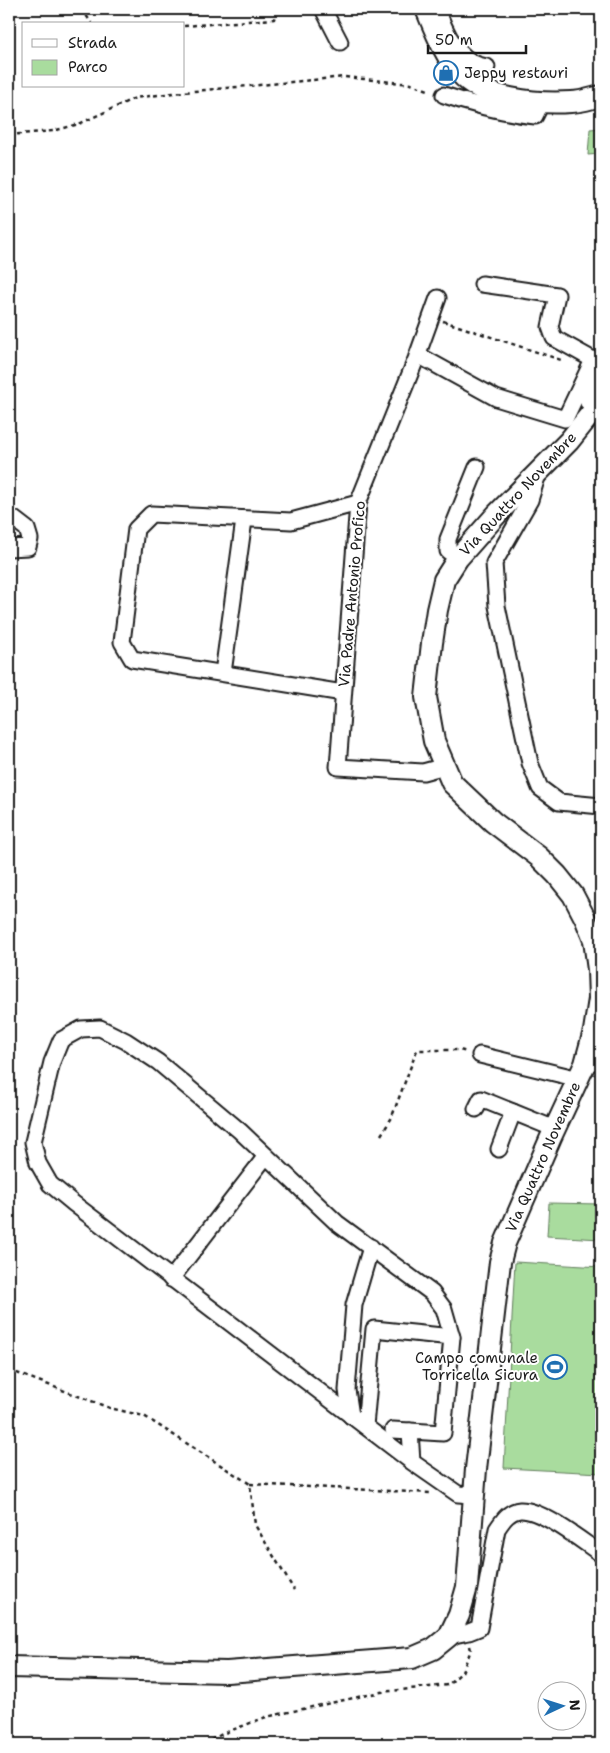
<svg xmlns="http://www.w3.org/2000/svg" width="610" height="1753" font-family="'Shantell Sans',sans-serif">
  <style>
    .green { fill: #a9dc9e; stroke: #627c5d }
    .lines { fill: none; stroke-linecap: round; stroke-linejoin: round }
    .minor-casing { stroke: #1c1c1c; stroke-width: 19 }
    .major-casing { stroke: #1c1c1c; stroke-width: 24 }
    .path { stroke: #1c1c1c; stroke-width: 2.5; stroke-dasharray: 4 4; stroke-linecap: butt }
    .minor { stroke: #fff; stroke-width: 15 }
    .major { stroke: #fff; stroke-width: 20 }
    .labels { text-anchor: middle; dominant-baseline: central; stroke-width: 4; stroke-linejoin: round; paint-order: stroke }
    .poi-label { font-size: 15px; fill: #1c1c1c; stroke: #fff; text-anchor: start }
    .street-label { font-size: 15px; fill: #1c1c1c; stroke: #fff }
  </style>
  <rect width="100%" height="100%" fill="#fff"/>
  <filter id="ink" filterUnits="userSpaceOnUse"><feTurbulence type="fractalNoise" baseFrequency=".02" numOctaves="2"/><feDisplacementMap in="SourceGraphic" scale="10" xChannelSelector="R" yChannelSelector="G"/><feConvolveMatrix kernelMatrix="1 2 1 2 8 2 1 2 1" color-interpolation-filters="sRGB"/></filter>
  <g filter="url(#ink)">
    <g class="green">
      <path d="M601,128v26l-13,1 2,-26z"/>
      <path d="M549,1203l52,1v35l-54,-3z"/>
      <path d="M515,1262l86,5v206l-97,-5z"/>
    </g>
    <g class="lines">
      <defs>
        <g id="minor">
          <path d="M323,9l17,33"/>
          <path d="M440,17c8,21 22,48 47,50"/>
          <path d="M444,95c30,10 59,18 91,21l7,-14"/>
          <path d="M482,284l75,11 -7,32 4,11 43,24 1,15 -10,25 8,6"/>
          <path d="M438,298l-22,61 -58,144 -20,264 85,5 22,-6"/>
          <path d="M418,355l78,43 69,21 28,-59"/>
          <path d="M538,474l-8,26 -36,63 3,43 33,157 10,25 19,14 42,4"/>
          <path d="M9,518l5,1 13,10 3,10 -2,8 -19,1"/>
          <path d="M458,558l-10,-7v-12l29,-72"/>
          <path d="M223,673l21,-153"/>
          <path d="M343,693l-211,-34 -10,-17 14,-113 15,-15 140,7 67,-18"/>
          <path d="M480,1055l99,24"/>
          <path d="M585,1064l16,-4"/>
          <path d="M476,1109l5,-10 74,30"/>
          <path d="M499,1149l14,-37"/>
          <path d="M171,1279l95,-123"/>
          <path d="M351,1416l-4,-26 7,-85 17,-58"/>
          <path d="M365,1426l9,-97 78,8"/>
          <path d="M393,1430l17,1"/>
          <path d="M412,1462l-339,-259 -23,-19 -12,-21 -5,-21 19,-80 9,-22 20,-11 19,-1 26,13 32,21 82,69 97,92 95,70 12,16 8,28 -9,96 -33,-2 2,31 46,32 16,1"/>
          <path d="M449,1636l20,-4 10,-4 18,-99c6,-9 12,-18 23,-19 22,-1 63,32 81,44"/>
        </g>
        <g id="major">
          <path d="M426,9c9,21 18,46 34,64 23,27 78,31 111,29 10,0 21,-4 30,-6"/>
          <path d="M9,1667l218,5 185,-14 21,-9 16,-13 10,-21 8,-28 9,-118 24,-207 5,-19 46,-106 34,-73 9,-33 5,-32 -1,-29 -4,-30 -9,-22 -12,-23 -16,-20 -18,-18 -46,-35 -41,-39 -18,-42 -8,-44 6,-54 5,-33 7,-30 14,-22 39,-44 72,-73 32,-40"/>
        </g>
      </defs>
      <use href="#minor" class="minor-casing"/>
      <use href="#major" class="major-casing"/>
      <g class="path">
        <path d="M82,9l10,15"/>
        <path d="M184,26l90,-7 3,-10"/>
        <path d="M9,135l44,-4 26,-7 56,-26 38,-5 172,-16 66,7 20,7"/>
        <path d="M443,321l121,40"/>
        <path d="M381,1135l10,-16 26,-69h42l9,2"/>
        <path d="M9,1370l101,38 34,8 106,68 5,41 39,65"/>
        <path d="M250,1484l181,9"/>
        <path d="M204,1744l18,-10 44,-17 115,-25 67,-7 14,-13 9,-22 -1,-4"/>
      </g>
      <use href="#minor" class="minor"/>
      <use href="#major" class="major"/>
    </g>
  </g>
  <defs>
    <symbol id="shop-ring" viewBox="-11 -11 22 22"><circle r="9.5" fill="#fff" stroke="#1f6fb2" stroke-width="1.5"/><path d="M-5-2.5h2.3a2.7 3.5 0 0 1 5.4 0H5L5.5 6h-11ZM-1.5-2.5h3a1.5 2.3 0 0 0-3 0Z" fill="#1f6fb2"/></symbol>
    <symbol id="stadium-ring" viewBox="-11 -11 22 22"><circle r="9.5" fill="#fff" stroke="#1f6fb2" stroke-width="1.5"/><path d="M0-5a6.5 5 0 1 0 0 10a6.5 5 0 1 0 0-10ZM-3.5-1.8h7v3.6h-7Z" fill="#1f6fb2"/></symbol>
  </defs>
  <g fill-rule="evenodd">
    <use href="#shop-ring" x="432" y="59" width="28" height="28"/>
    <use href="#stadium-ring" x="541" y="1353" width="28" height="28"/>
  </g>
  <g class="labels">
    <g class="poi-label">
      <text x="464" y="73">Jeppy restauri</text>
      <text x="538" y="1358" text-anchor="end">Campo comunale<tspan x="538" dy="17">Torricella Sicura</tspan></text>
    </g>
    <g class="street-label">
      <text transform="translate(518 494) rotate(-47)">Via Quattro Novembre</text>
      <text transform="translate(352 594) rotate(-85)">Via Padre Antonio Profico</text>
      <text transform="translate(543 1157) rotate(-66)">Via Quattro Novembre</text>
    </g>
  </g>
  <rect width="610" height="1753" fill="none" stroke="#fff" stroke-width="30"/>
  <rect x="15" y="15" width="580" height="1723" fill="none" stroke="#1c1c1c" stroke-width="2" filter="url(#ink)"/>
  <rect x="22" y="22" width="162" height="65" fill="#ffffff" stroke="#a4a4a4"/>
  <rect x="32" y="39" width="25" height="8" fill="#ffffff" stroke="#a4a4a4"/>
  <text x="68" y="48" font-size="15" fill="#1c1c1c">Strada</text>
  <rect x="32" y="60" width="25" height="15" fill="#a9dc9e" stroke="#a4a4a4"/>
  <text x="68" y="72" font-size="15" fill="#1c1c1c">Parco</text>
  <g transform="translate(562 1706) rotate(86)"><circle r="24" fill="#ffffff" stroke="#a4a4a4"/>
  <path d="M0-4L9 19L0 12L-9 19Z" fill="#1f6fb2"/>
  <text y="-8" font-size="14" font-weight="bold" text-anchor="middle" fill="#1c1c1c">N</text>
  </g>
  <path d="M428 45v8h98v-8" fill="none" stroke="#1c1c1c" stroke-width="2.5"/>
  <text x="435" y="45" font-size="15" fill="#1c1c1c" stroke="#ffffff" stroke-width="4" paint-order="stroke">50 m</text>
</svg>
